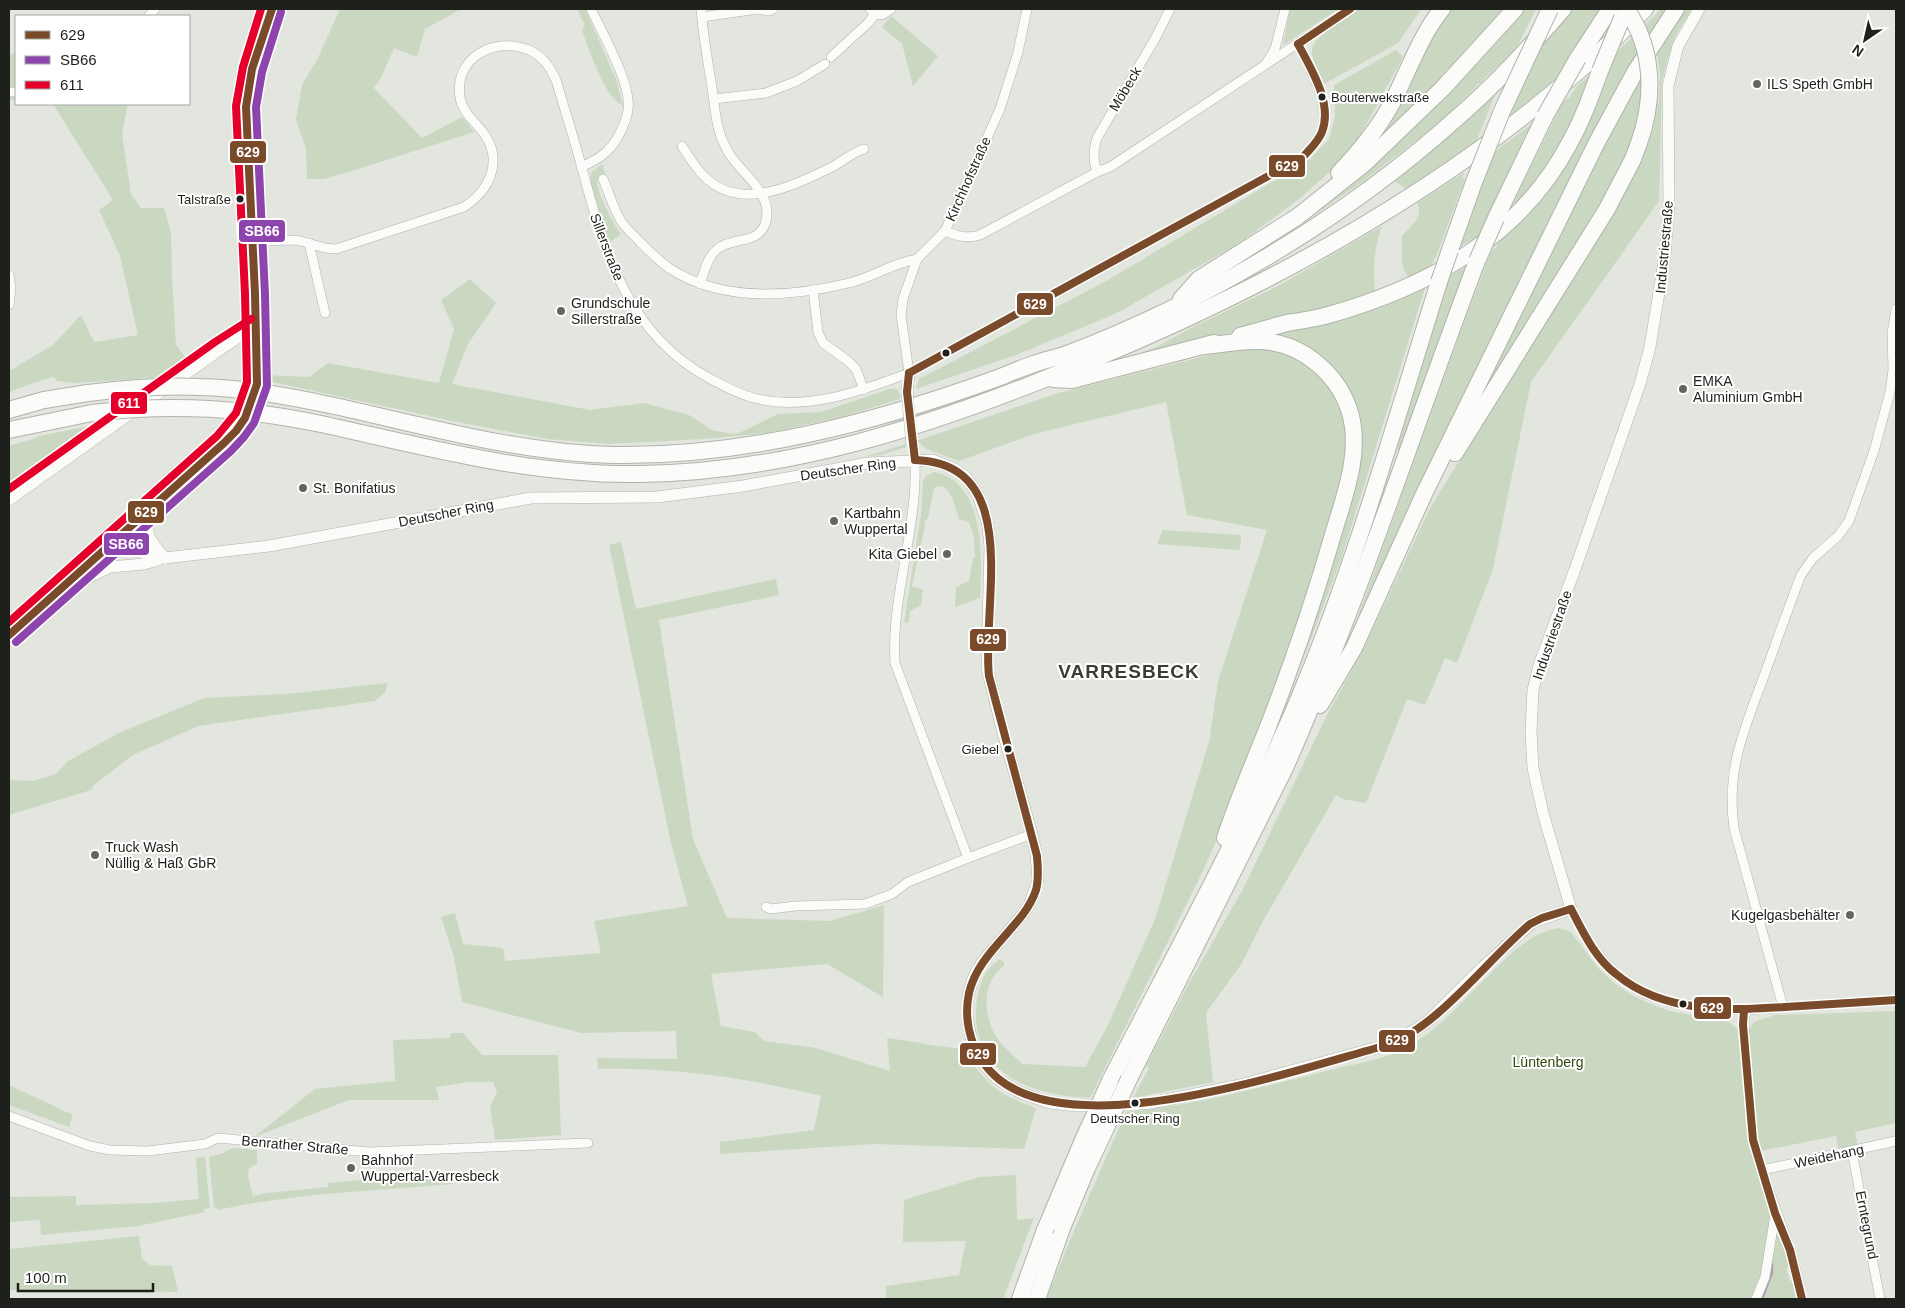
<svg xmlns="http://www.w3.org/2000/svg" width="1905" height="1308" font-family="Helvetica,sans-serif">
  <style>
    .green { fill: #cbd8c1 }
    .lines { fill: none; stroke-linecap: round; stroke-linejoin: round }
    .stream { stroke: #b29eb5; stroke-width: 2.5 }
    .minor-tunnel { stroke: #bbbfb7; stroke-width: 9; stroke-dasharray: 9 4.5; stroke-linecap: butt }
    .minor-casing { stroke: #afb3ac; stroke-width: 10 }
    .tertiary-casing { stroke: #afb3ac; stroke-width: 12 }
    .primary-casing { stroke: #afb3ac; stroke-width: 15 }
    .motorway-casing { stroke: #afb3ac; stroke-width: 18 }
    .minor { stroke: #fbfbfa; stroke-width: 9 }
    .tertiary { stroke: #fbfbfa; stroke-width: 11 }
    .primary { stroke: #fbfbfa; stroke-width: 14 }
    .motorway { stroke: #fbfbfa; stroke-width: 16 }
    .tertiary-bridge-casing { stroke: #afb3ac; stroke-width: 12; stroke-linecap: butt }
    .motorway-bridge-casing { stroke: #afb3ac; stroke-width: 18; stroke-linecap: butt }
    .tertiary-bridge { stroke: #fbfbfa; stroke-width: 11 }
    .motorway-bridge { stroke: #fbfbfa; stroke-width: 16 }
    .bus-1-casing { stroke: #fff; stroke-width: 11 }
    .bus-2-casing { stroke: #fff; stroke-width: 11 }
    .bus-3-casing { stroke: #fff; stroke-width: 11 }
    .bus-1 { stroke: #7a4b2a; stroke-width: 8 }
    .bus-2 { stroke: #8e44ad; stroke-width: 8 }
    .bus-3 { stroke: #e4002b; stroke-width: 8 }
    .poi-dot { fill: #63665f; stroke: #fff; stroke-width: 2 }
    .bus-dot { fill: #1e211b; stroke: #fff; stroke-width: 2 }
    .labels { text-anchor: middle; dominant-baseline: central; stroke-width: 4; stroke-linejoin: round; paint-order: stroke }
    .bus-label { font-size: 13px; fill: #1e211b; stroke: #fff; text-anchor: end }
    .poi-label { font-size: 14px; fill: #1e211b; stroke: #fff; text-anchor: start }
    .street-label { font-size: 14px; fill: #1e211b; stroke: #fff }
    .park-label { font-size: 14px; fill: #2e4b0b; stroke: #fff }
    .district-label { font-size: 19px; font-weight: bold; letter-spacing: 1px; fill: #383f32; stroke: #fff }
    .line-badge { stroke: #fff; stroke-width: 2 }
    .badge-label { font-size: 14px; text-anchor: middle; font-weight: bold; fill: #fff }
  </style>
  <rect width="100%" height="100%" fill="#e2e6de"/>
  <g class="green">
    <path d="M340,9h121l-36,20 -8,28 -23,-9 -13,30 -7,10 48,50 40,-21 12,15 -122,39 -28,8h-17l-1,-31 -10,-28 6,-35 15,-25z"/>
    <path d="M577,9h8l31,70 7,27c-18,-8 -34,-57 -41,-76l3,-4z"/>
    <path d="M1290,9h46l1,1 -54,35z"/>
    <path d="M1360,9h58l2,2 -22,32 -74,41c-4,-10 -12,-23 -12,-33 -1,-14 36,-34 48,-42z"/>
    <path d="M1447,9h59l-65,71 -89,85z"/>
    <path d="M1519,9h17l-19,38 -77,75 -75,58 -64,44 -48,29 29,-19z"/>
    <path d="M1571,9h32l-50,76 -46,35 36,-79z"/>
    <path d="M1661,9h7l-321,637c49,-132 94,-264 144,-395 7,-4 8,-12 14,-18 13,-12 27,-23 39,-37 33,-39 49,-87 67,-134l4,-4 2,-6z"/>
    <path d="M1684,9h8l-15,24 -6,15 -9,32 -3,121 -128,181 -38,187 -36,94 -12,-5 -20,47 -18,-6 -41,104 -24,-4 -6,-4 -73,126 -21,42 -36,50 7,69 -80,16 16,-30 -3,-2 42,-81 55,-96 83,-172 37,-67 67,-142 157,-253 58,-109h3l6,-19 5,-28 1,-24 -3,-22z"/>
    <path d="M891,16l47,40 -25,30 -11,-42 -20,-17z"/>
    <path d="M1396,50l7,7 -44,81 -26,31 -34,30 -61,45 -121,69 -101,42 -100,34 3,-10 189,-99 201,-120 20,-21 6,-22 -1,-32z"/>
    <path d="M16,51v49l-7,-1v-43z"/>
    <path d="M1594,71l-35,84 -48,58 5,-11 -4,3 51,-103 7,-5 6,-10z"/>
    <path d="M1643,72l1,19 -13,64 -170,282 133,-273z"/>
    <path d="M1497,90l-21,52 -70,47 -13,-9z"/>
    <path d="M53,104h75l-6,30 9,60 10,14h23l7,25 1,43 4,69 12,16 -23,16 -89,6 -19,-2 -4,-4c-16,4 -29,10 -44,15v-21l44,-26 28,-30 13,27 44,-7 -18,-79 -21,-46 14,-10z"/>
    <path d="M1532,124l-10,17 3,1 -40,85 -6,8 -20,12 35,-95z"/>
    <path d="M602,164l3,9c-4,3 -8,4 -8,9 0,11 17,43 24,52l-13,10 -18,-61 1,-10z"/>
    <path d="M1465,172l-3,6 3,1 -29,78 -2,2 -3,8 -23,11 -6,-14v-28c8,-9 23,-20 15,-33z"/>
    <path d="M1382,226c-8,20 -9,43 -7,65l-71,23 -110,28 -85,25 49,-21 33,-18 87,-42z"/>
    <path d="M1466,266l-1,3 4,-2 -69,183 -7,-2 54,-170z"/>
    <path d="M470,279l26,24 -28,41 -16,40 138,26 54,-7 45,12 23,15 20,4 7,-1 39,-19 43,-2 68,-23h8l3,5v5l-59,18 -74,16 -63,6 -96,5 -60,-5 -91,-17 -194,-42v-5l46,2 19,-14 111,20 15,-54 -13,-29z"/>
    <path d="M1427,281l-85,276 -57,150h-2l69,-220 -12,-109 -77,-41z"/>
    <path d="M1105,344l-91,41 -132,43 -1,-2 134,-45z"/>
    <path d="M1236,348l40,2 20,7 30,23 19,36 3,23 -2,24 -22,89 -82,231 -41,92 -111,223c-60,-2 -123,-26 -113,-98 2,-14 8,-32 21,-39v-2l6,3v4c-23,15 -21,51 -7,72 7,9 17,18 25,26l63,3 23,-42 47,-106 54,-177 9,-61 49,-151 -80,-15 -21,-113 -132,32 -75,27 -33,-12 -6,-6 -40,12 -16,2 58,-18 133,-45z"/>
    <path d="M94,425v3l-85,61v-43l27,-8 3,-2z"/>
    <path d="M935,472c51,11 47,87 45,126l-25,9 1,-20 13,-6 4,-23h2l-1,-21 -5,-15 -10,-3c-4,-12 -9,-40 -25,-31l-6,30 -4,4 1,4 -13,60 11,4 -2,15 -11,6 -1,11 -5,1 17,-109 2,-33 3,-5z"/>
    <path d="M1163,530l78,5 -1,15 -83,-6z"/>
    <path d="M621,542l15,67 140,-30 3,16 -120,25 34,219 34,79 103,3 54,-16 -1,92 -56,-33 -116,10 10,52 34,6 9,9 52,7 74,23 -3,-33c26,3 51,9 77,11 21,35 34,46 72,59l-12,41 -150,-5 -154,10v-12l94,-12 7,-34c-73,-18 -149,-29 -223,-27l-1,-11 80,1 -1,-28 -95,2 -119,-31 -8,-45 -13,-40 14,-4 8,31 40,4 2,13 96,-8 -7,-32 94,-15 -17,-63 -62,-298z"/>
    <path d="M388,683l-3,10 -10,8 -177,25 -65,29 -39,30 -3,5 -82,25v-35l25,1 22,-7 12,-13 51,-28 85,-35 83,-4z"/>
    <path d="M1559,928l12,4 27,36 16,15 18,12 16,8 22,8 59,11 12,10h7l6,-10 21,-7 121,-4v112l-41,9 3,14 -19,4 -3,-14 -76,15 -3,-12h-8v8l20,60 1,11 -3,37 -4,18 -11,26h-706l30,-73 50,-114c68,-7 134,-24 200,-41 27,-7 59,-11 83,-25 32,-18 56,-48 82,-73 20,-20 39,-40 68,-45z"/>
    <path d="M451,1033h12l19,22h76l3,80 -66,5 -5,-33 7,-15 -4,-10h-24l-33,5 3,13h-90l-95,37 61,-48 80,-8 -2,-41 57,-2z"/>
    <path d="M9,1085l64,30 -4,12 -60,-22z"/>
    <path d="M232,1148l25,2v14l-8,4 -1,8 5,20 14,-3 61,-6v-4l76,-7 1,4 46,-3 2,7c-79,7 -158,9 -235,26l-1,-3 -3,1 -5,-51 12,-3z"/>
    <path d="M205,1157l5,51 -6,1 1,3 -67,14 -97,9 -1,-15 -31,2v-25l67,-1v9l79,-2 44,-4 -3,-41z"/>
    <path d="M1016,1175l1,45 17,-2 -31,81h-117v-13l73,-11 7,-34 -63,1 1,-42 75,-23z"/>
    <path d="M1776,1234h3l12,32 -5,2 4,13h4l4,18h-39z"/>
    <path d="M139,1236l3,23 8,6 22,1 6,26 -169,-2v-41z"/>
  </g>
  <g class="lines">
    <path class="stream" d="M1762,1299l10,-26v-9"/>
    <path class="minor-tunnel" d="M1745,1044l8,96"/>
    <defs>
      <g id="minor">
        <path d="M870,9l5,5 7,1 9,-6"/>
        <path d="M149,16l6,-7"/>
        <path d="M702,17l56,-8 11,2 4,-2"/>
        <path d="M831,57l37,-34 7,-9"/>
        <path d="M1267,62l8,-13 10,-40"/>
        <path d="M9,92h7"/>
        <path d="M714,99l52,-6 31,-12 28,-17"/>
        <path d="M682,146c6,9 12,20 20,28 35,39 89,13 128,-6 12,-6 21,-15 34,-19"/>
        <path d="M581,167c18,-8 28,-14 38,-32 4,-8 8,-16 9,-25 4,-26 -26,-77 -37,-101"/>
        <path d="M1097,172c-4,-12 -4,-21 0,-34l59,-101 14,-28"/>
        <path d="M603,179c6,13 10,29 18,42 5,8 14,15 20,22 9,9 18,18 28,25 53,35 122,29 180,15 24,-6 44,-20 68,-24"/>
        <path d="M945,231c12,5 22,8 35,4l117,-63 13,-5 240,-158"/>
        <path d="M252,241l45,-1 28,8 11,1 128,-42c25,-16 39,-45 21,-72 -8,-12 -23,-22 -25,-38 -6,-40 35,-61 69,-47 14,6 21,17 27,30 9,30 18,59 26,88 22,83 46,167 127,210 15,8 29,16 45,20 52,14 107,-7 155,-25l394,-216c8,-9 17,-17 20,-29 8,-24 -14,-62 -25,-84"/>
        <path d="M309,243l16,70"/>
        <path d="M9,275l2,13 -2,17"/>
        <path d="M700,284c4,-11 7,-26 16,-34 15,-14 44,-4 50,-29 7,-30 -27,-48 -39,-71 -12,-22 -11,-38 -15,-62 -4,-26 -9,-53 -11,-79"/>
        <path d="M813,290l5,42 5,11 25,18 8,8 8,21"/>
        <path d="M909,373l-8,-58 2,-16 14,-40 28,-28 55,-122 18,-57 9,-43"/>
        <path d="M915,460c3,69 -24,135 -20,203l73,195 64,-24"/>
        <path d="M9,501l212,-151 35,-23"/>
        <path d="M766,907l5,2 24,-3 70,-2 27,-10 16,-12 60,-24"/>
        <path d="M1571,909l20,37 24,28 31,20 28,9 44,6 26,1 152,-10"/>
        <path d="M1783,1007l-49,-179c-8,-59 10,-98 30,-152 12,-33 24,-67 37,-101l12,-17 25,-22 11,-15 25,-70 16,-59 3,-22 -1,-37 4,-24"/>
        <path d="M1744,1010l1,34"/>
        <path d="M9,1116l81,30 20,4 38,1 57,-7 13,-6 151,14 219,-9"/>
        <path d="M1753,1140c14,54 40,104 49,159"/>
        <path d="M1852,1151l28,148"/>
        <path d="M1762,1170l134,-29"/>
        <path d="M1756,1299l9,-22 10,-62"/>
      </g>
      <g id="tertiary">
        <path d="M907,392l2,-19"/>
        <path d="M153,506c-9,29 -7,30 12,52"/>
        <path d="M118,536c17,14 25,20 47,22l104,-12 262,-48 126,-1 86,-11 125,-23 65,-3 22,9 11,8 12,18 10,30 2,22 -3,121 15,61 30,105 4,19 2,27 -8,23 -6,10 -41,48 -7,11 -4,9 -4,16v25l4,20 7,16 17,20 25,15 29,10 27,3 53,-1 21,-2 89,-18 153,-42 33,-20 58,-57 49,-44 38,-13 -28,-96 -10,-45 -2,-36 2,-42 6,-25 35,-93 66,-188 10,-37 15,-91 4,-51 -1,-119 10,-40 21,-37"/>
        <path d="M67,583l16,-3 27,-13 34,-3 14,-4"/>
      </g>
      <path id="primary" d="M9,635l109,-99 106,-93 12,-12 9,-13 12,-34 -2,-90 -9,-187c2,-34 15,-66 26,-98"/>
      <g id="motorway">
        <path d="M1578,58l32,-49"/>
        <path d="M1339,173c20,-21 39,-44 53,-70 16,-31 28,-67 50,-94"/>
        <path d="M1496,218l49,-102"/>
        <path d="M1450,250l24,-68"/>
        <path d="M1181,299l18,-20 98,-62 68,-54 78,-75 72,-79"/>
        <path d="M1240,336c16,-4 31,-9 47,-13 13,-2 25,-4 38,-7 100,-28 193,-76 244,-172 13,-23 22,-48 31,-73"/>
        <path d="M1204,346c19,-2 38,-6 57,-5 42,2 79,34 90,75 10,40 -8,84 -19,122 -19,66 -41,130 -66,194 -14,35 -29,70 -41,106"/>
        <path d="M1053,379l19,1 142,-37"/>
        <path d="M330,405c93,20 187,48 283,50 131,2 260,-32 382,-76 13,-5 26,-11 39,-15 10,-4 22,-6 33,-10 140,-53 280,-137 391,-237 38,-33 72,-70 105,-108"/>
        <path d="M9,410l35,-10 44,-7"/>
        <path d="M326,425c104,23 207,51 315,49 147,-2 286,-47 421,-102 211,-84 422,-201 583,-363"/>
        <path d="M9,430l83,-17"/>
        <path d="M1455,453l152,-244 26,-50 6,-16"/>
        <path d="M1320,705l34,-57 70,-154 172,-350 39,-72 41,-63"/>
        <path d="M1129,1079l156,-311c73,-165 128,-338 192,-507"/>
        <path d="M1110,1081c65,-127 134,-252 189,-383 57,-135 96,-276 140,-416"/>
        <path d="M1020,1299l25,-69"/>
        <path d="M1037,1299l25,-71"/>
      </g>
    </defs>
    <use href="#minor" class="minor-casing"/>
    <use href="#tertiary" class="tertiary-casing"/>
    <use href="#primary" class="primary-casing"/>
    <use href="#motorway" class="motorway-casing"/>
    <use href="#minor" class="minor"/>
    <use href="#tertiary" class="tertiary"/>
    <use href="#primary" class="primary"/>
    <use href="#motorway" class="motorway"/>
    <defs>
      <path id="tertiary-bridge" d="M907,392l5,53"/>
      <g id="motorway-bridge">
        <path d="M1626,9c28,39 29,89 13,134"/>
        <path d="M1600,71l22,-53"/>
        <path d="M1545,116l33,-58"/>
        <path d="M1474,182l28,-71 48,-102"/>
        <path d="M1477,261l19,-43"/>
        <path d="M1439,282l11,-32"/>
        <path d="M88,393c38,-5 74,-8 112,-6 44,1 87,9 130,18"/>
        <path d="M92,413c81,-10 154,-5 234,12"/>
        <path d="M1062,1228l25,-60 42,-89"/>
        <path d="M1045,1230l38,-90 27,-59"/>
      </g>
    </defs>
    <use href="#tertiary-bridge" class="tertiary-bridge-casing"/>
    <use href="#motorway-bridge" class="motorway-bridge-casing"/>
    <use href="#tertiary-bridge" class="tertiary-bridge"/>
    <use href="#motorway-bridge" class="motorway-bridge"/>
    <defs>
      <g id="bus-1">
        <path d="M1298,44l52,-35"/>
        <path d="M909,373l394,-216c7,-8 15,-15 19,-25 11,-29 -11,-63 -24,-88"/>
        <path d="M909,373l-2,19 8,68"/>
        <path d="M915,460c110,3 66,147 74,216l48,180c1,11 2,23 -1,34 -12,37 -57,60 -67,103 -5,24 0,49 14,69 64,95 311,8 401,-16 52,-16 104,-87 146,-122l12,-6 29,-9"/>
        <path d="M9,635l215,-192 12,-12 9,-13 12,-34 -2,-90 -9,-187 6,-38 20,-60"/>
        <path d="M1571,909c12,23 24,49 45,65 51,43 123,36 185,32 32,-2 63,-4 95,-6"/>
        <path d="M1744,1010l-1,15 10,115 22,73 15,37 12,49"/>
      </g>
      <path id="bus-2" d="M16,642l215,-191 13,-14 10,-14 13,-37 -2,-92 -9,-187 6,-35 19,-60"/>
      <g id="bus-3">
        <path d="M9,489l206,-147 36,-23"/>
        <path d="M9,622l208,-186 19,-23 11,-31 -2,-88 -9,-188 7,-39 18,-58"/>
      </g>
    </defs>
    <use href="#bus-1" class="bus-1-casing"/>
    <use href="#bus-2" class="bus-2-casing"/>
    <use href="#bus-3" class="bus-3-casing"/>
    <use href="#bus-1" class="bus-1"/>
    <use href="#bus-2" class="bus-2"/>
    <use href="#bus-3" class="bus-3"/>
  </g>
  <g class="poi-dot">
    <circle cx="1757" cy="84" r="5"/>
    <circle cx="561" cy="311" r="5"/>
    <circle cx="1683" cy="389" r="5"/>
    <circle cx="303" cy="488" r="5"/>
    <circle cx="834" cy="521" r="5"/>
    <circle cx="947" cy="554" r="5"/>
    <circle cx="95" cy="855" r="5"/>
    <circle cx="1850" cy="915" r="5"/>
    <circle cx="351" cy="1168" r="5"/>
  </g>
  <g class="bus-dot">
    <circle cx="1322" cy="97" r="4.5"/>
    <circle cx="240" cy="199" r="4.5"/>
    <circle cx="946" cy="353" r="4.5"/>
    <circle cx="1008" cy="749" r="4.5"/>
    <circle cx="1683" cy="1004" r="4.5"/>
    <circle cx="1135" cy="1103" r="4.5"/>
  </g>
  <g class="labels">
    <g class="bus-label">
      <text x="1331" y="97" text-anchor="start">Bouterwekstraße</text>
      <text x="231" y="199">Talstraße</text>
      <text x="999" y="749">Giebel</text>
      <text x="1135" y="1118" text-anchor="middle">Deutscher Ring</text>
    </g>
    <g class="poi-label">
      <text x="1767" y="84">ILS Speth GmbH</text>
      <text x="571" y="303">Grundschule<tspan x="571" dy="16">Sillerstraße</tspan></text>
      <text x="1693" y="381">EMKA<tspan x="1693" dy="16">Aluminium GmbH</tspan></text>
      <text x="313" y="488">St. Bonifatius</text>
      <text x="844" y="513">Kartbahn<tspan x="844" dy="16">Wuppertal</tspan></text>
      <text x="937" y="554" text-anchor="end">Kita Giebel</text>
      <text x="105" y="847">Truck Wash<tspan x="105" dy="16">Nüllig &amp; Haß GbR</tspan></text>
      <text x="1840" y="915" text-anchor="end">Kugelgasbehälter</text>
      <text x="361" y="1160">Bahnhof<tspan x="361" dy="16">Wuppertal-Varresbeck</tspan></text>
    </g>
    <g class="street-label">
      <text transform="translate(1125 89) rotate(-59)">Möbeck</text>
      <text transform="translate(968 179) rotate(-66)">Kirchhofstraße</text>
      <text transform="translate(607 247) rotate(69)">Sillerstraße</text>
      <text transform="translate(1664 247) rotate(-85)">Industriestraße</text>
      <text transform="translate(848 469) rotate(-8)">Deutscher Ring</text>
      <text transform="translate(446 513) rotate(-11)">Deutscher Ring</text>
      <text transform="translate(1552 635) rotate(-71)">Industriestraße</text>
      <text transform="translate(295 1145) rotate(5)">Benrather Straße</text>
      <text transform="translate(1829 1156) rotate(-12)">Weidehang</text>
      <text transform="translate(1867 1225) rotate(79)">Erntegrund</text>
    </g>
    <g class="park-label">
      <text x="1548" y="1062">Lüntenberg</text>
    </g>
    <g class="district-label">
      <text x="1129" y="671">VARRESBECK</text>
    </g>
  </g>
  <g class="line-badge">
    <rect x="229" y="140" width="38" height="24" rx="5" fill="#7a4b2a"/>
    <rect x="1268" y="154" width="38" height="24" rx="5" fill="#7a4b2a"/>
    <rect x="238" y="219" width="48" height="24" rx="5" fill="#8e44ad"/>
    <rect x="1016" y="292" width="38" height="24" rx="5" fill="#7a4b2a"/>
    <rect x="110" y="391" width="38" height="24" rx="5" fill="#e4002b"/>
    <rect x="127" y="500" width="38" height="24" rx="5" fill="#7a4b2a"/>
    <rect x="103" y="532" width="47" height="24" rx="5" fill="#8e44ad"/>
    <rect x="969" y="628" width="38" height="24" rx="5" fill="#7a4b2a"/>
    <rect x="1693" y="996" width="39" height="24" rx="5" fill="#7a4b2a"/>
    <rect x="1378" y="1029" width="38" height="24" rx="5" fill="#7a4b2a"/>
    <rect x="959" y="1042" width="38" height="24" rx="5" fill="#7a4b2a"/>
  </g>
  <g class="badge-label">
    <text x="248" y="157">629</text>
    <text x="1287" y="171">629</text>
    <text x="262" y="236">SB66</text>
    <text x="1035" y="309">629</text>
    <text x="129" y="408">611</text>
    <text x="146" y="517">629</text>
    <text x="126" y="549">SB66</text>
    <text x="988" y="644">629</text>
    <text x="1712" y="1013">629</text>
    <text x="1397" y="1045">629</text>
    <text x="978" y="1059">629</text>
  </g>
  <rect width="1905" height="1308" fill="none" stroke="#1e211b" stroke-width="20"/>
  <rect x="15" y="15" width="175" height="90" fill="#ffffff" stroke="#a5a6a4"/>
  <rect x="25" y="31" width="25" height="8" fill="#7a4b2a" stroke="#a5a6a4"/>
  <text x="60" y="40" font-size="15" fill="#1e211b">629</text>
  <rect x="25" y="56" width="25" height="8" fill="#8e44ad" stroke="#a5a6a4"/>
  <text x="60" y="65" font-size="15" fill="#1e211b">SB66</text>
  <rect x="25" y="81" width="25" height="8" fill="#e4002b" stroke="#a5a6a4"/>
  <text x="60" y="90" font-size="15" fill="#1e211b">611</text>
  <g transform="translate(1865 40) rotate(214)" stroke="#ffffff" stroke-width="4" paint-order="stroke">
  <path d="M0-4L9 19L0 12L-9 19Z" fill="#1e211b"/>
  <text y="-8" font-size="14" font-weight="bold" text-anchor="middle" fill="#1e211b">N</text>
  </g>
  <path d="M18 1283v8h135v-8" fill="none" stroke="#1e211b" stroke-width="2.5"/>
  <text x="25" y="1283" font-size="15" fill="#1e211b" stroke="#ffffff" stroke-width="4" paint-order="stroke">100 m</text>
</svg>
